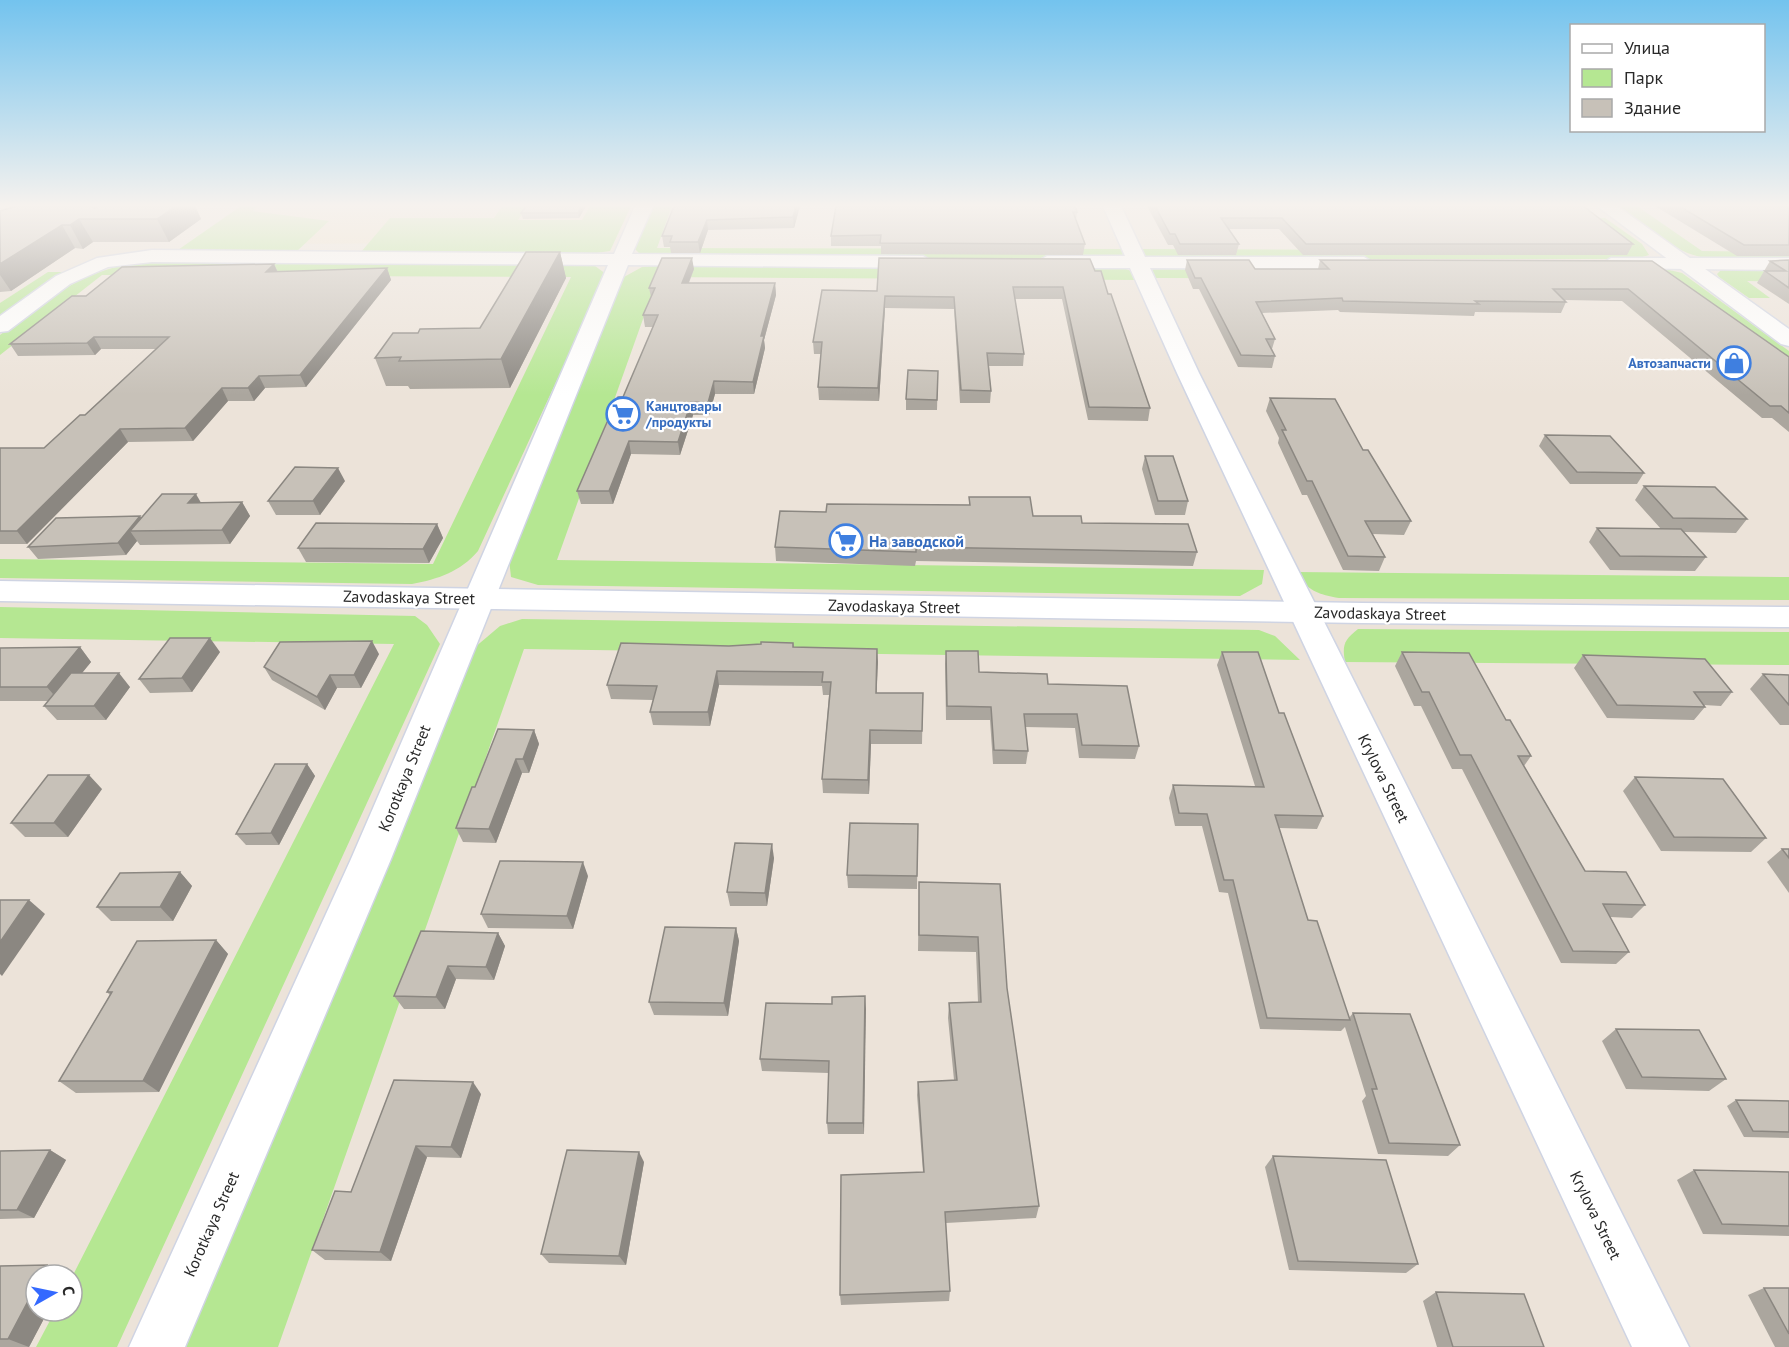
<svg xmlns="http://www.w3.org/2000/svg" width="1789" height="1347" font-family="'PT Sans',sans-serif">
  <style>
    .education { fill: #efe0c7 }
    .green { fill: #b5e792 }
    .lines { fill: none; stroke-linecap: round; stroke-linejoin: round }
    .minor-casing { stroke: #cfd4e3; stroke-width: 3 }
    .secondary-casing { stroke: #cfd4e3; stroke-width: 3 }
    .minor { fill: #fff; fill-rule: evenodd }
    .secondary { fill: #fff; fill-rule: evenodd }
    .wall { fill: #aba69e }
    .shaded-wall { fill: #8b8781 }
    .building { fill: #c7c1b8; stroke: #8b8781; stroke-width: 1.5 }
    .labels { text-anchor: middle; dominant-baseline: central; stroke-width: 4.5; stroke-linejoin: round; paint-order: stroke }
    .far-shop-label { font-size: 14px; font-weight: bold; fill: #366cbe; stroke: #fff; text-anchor: end }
    .shop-label { font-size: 16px; font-weight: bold; fill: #366cbe; stroke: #fff; text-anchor: start }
    .street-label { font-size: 16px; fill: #292929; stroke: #fff }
  </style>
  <rect width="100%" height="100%" fill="#ece3d9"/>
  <path class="education" d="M247,206h365l-18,37 -399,1z"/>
  <g class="green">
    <path d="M241,206h17l-5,5 76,10 -33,31h-121z"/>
    <path d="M502,206h26l-10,14h64l8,-14h41l-21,45 -14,2 -235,-1 29,-34h104z"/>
    <path d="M651,206h21l-15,42 469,1 -1,5 -16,5 -459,-3 -10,-2 -6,-6z"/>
    <path d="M1618,206h19l65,45 87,1v10c-35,-1 -78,4 -110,-13 -22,-11 -42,-29 -61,-43z"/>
    <path d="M1584,218h21l37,26 7,11 -13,4h-486l-8,-2 -3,-8 486,2z"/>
    <path d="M150,260l420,3 25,3 11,8 -128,277c-18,21 -40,28 -66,33l-412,-6v-19l433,5 138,-287 -469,-2 -102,80v-20c54,-41 81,-65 150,-75z"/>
    <path d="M666,265l452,1 13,5 6,9 -479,-3 -101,283 707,10 -2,14 -22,12 -702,-11 -27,-8 -2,-18 115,-282 18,-10z"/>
    <path d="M1155,267l510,2 17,4 107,78v15l-115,-87 -520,-1 -2,-7z"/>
    <path d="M1722,269h67v13l-42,-1 23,17h-21l-30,-21 -2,-3z"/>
    <path d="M48,272h21l-69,48v-17z"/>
    <path d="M1296,572l493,5v23l-450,-2c-19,-3 -34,-8 -43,-26z"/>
    <path d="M0,607l415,9 12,9 13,19 -323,703h-81l19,-36h17v-34l322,-633 -394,-6z"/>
    <path d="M522,619l737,11 16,6 25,24 -776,-11 -246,698h-93l289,-699 26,-22z"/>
    <path d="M1358,629l431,3v33l-444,-3c-3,-17 -1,-22 13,-33z"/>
  </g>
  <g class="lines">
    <defs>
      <g id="minor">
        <path d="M635,206h18l-21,48 291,2 10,6 -10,6 -295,-3 -237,594 -206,488h-56l222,-488 257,-594 -456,-3 -44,5 -38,17 -62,47 -8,1v-16l56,-40 41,-18 55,-8 462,4z"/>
        <path d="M1103,206h18l24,51h219l10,6 -10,6 -214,-1 49,105 490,974h-57l-455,-974 -47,-105h-83l-10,-6 10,-6h78z"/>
        <path d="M1611,258h178v12l-185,-2 -3,-4z"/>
      </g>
      <g id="secondary">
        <path d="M1597,206h20l172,123v17l-8,-2z"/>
        <path d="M0,581l1362,22 427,4v20l-427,-4 -1362,-22z"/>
      </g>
    </defs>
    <use href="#minor" class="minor-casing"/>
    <use href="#secondary" class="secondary-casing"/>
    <use href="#minor" class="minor"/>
    <use href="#secondary" class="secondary"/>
  </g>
  <g class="wall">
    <path d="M98,206h97l6,13 -32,23h-76l-10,7 -8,-1 -64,43 -11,1v-81l95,-3z"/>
    <path d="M586,206l-7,12 -56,1 -2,-6z"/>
    <path d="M674,206h126l-6,22 -86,2 -8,23h-29l-1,-6h-6l-2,-11z"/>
    <path d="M1147,206h436l50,38 -6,11h-324l-24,-26h-50l10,15 -3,11h-58l-5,-10h-5z"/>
    <path d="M1655,206h134v50h-52z"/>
    <path d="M1077,212l-1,8 9,24 -2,11 -202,-1v-8h-50v-10z"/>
    <path d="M560,252l6,26 -56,110 -100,1 -2,-3h-22l-11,-28 43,-25 62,-5z"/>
    <path d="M1187,260l68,9h63l2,-9 332,1 137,96v75l-17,-14h-10l-140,-117 -57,-1 1,2 -5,11 -86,-1 -1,4 -134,-4 -2,-2 -76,3 13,26 -3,10 3,7 -3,12 -34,-1 -39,-78h-6l-8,-19z"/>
    <path d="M1789,260v44l-32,-21 13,-22z"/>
    <path d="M274,264l4,8 109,-4 4,12 -85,107 -41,1 -11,13h-26l-35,40 -65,1 -101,102h-27v-96h44l41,-33 71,-66h-55l-6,6 -77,1 -8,-12 76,-48z"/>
    <path d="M694,269l-5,14h86l1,12 -12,45 1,8 -11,46h-39l-6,21h-16l-13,40 -49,-1 -18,50h-32l-4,-13 46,-94 30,-70h-8l-2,-12 8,-18 -2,-9z"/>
    <path d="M1095,271l13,23 42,114 -2,13 -60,-1 -26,-121h-47l9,55 -1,12h-34l2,25 -1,12h-30l-6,-94 -69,-1 -6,93 -60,-1 -1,-13 3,-33h-7l-1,-12 64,-51z"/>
    <path d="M938,371l-1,39h-31v-11z"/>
    <path d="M1270,398l93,52 48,71 -7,14 -31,-1 12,23 -6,14 -36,-1 -36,-75h-5l-24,-52 1,-5 -13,-27z"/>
    <path d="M1545,435l99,38 -7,11h-67l-31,-38z"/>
    <path d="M1145,456l43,45 -3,14h-30l-13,-46z"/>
    <path d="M345,481l-25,34h-44l-8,-14z"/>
    <path d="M1644,486l103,33 -11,14 -52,-1 22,25 -11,14 -85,-1 -21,-28 8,-14 64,1 -26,-29z"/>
    <path d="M969,497l64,19 49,7 115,29 -4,14 -277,-5 -1,5 -139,-5 -1,-14 51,-35 143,-7z"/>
    <path d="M242,502l8,14 -20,28 -90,1 -3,-4 -11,14 -88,4 -10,-12 174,-44z"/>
    <path d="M437,524l6,14 -14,25 -123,-1 -8,-14z"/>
    <path d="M793,643l1,4 83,2 -1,44h47l-1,51h-51l-2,50 -46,-1 -1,-14 7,-84h-6l-1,-9 -103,-1 -9,41 -57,-1 -3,-13 3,-12 -42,-1 -4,-14 122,-39z"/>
    <path d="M80,647l11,15 -9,11 48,14 -24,33h-49l-13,-14 4,-5h-48v-53z"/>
    <path d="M946,651l33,21 69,12 91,62 -4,13 -56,-1 -4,-30 -50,-1 3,24 -2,13h-33l-3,-44h-44l-1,-56z"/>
    <path d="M220,652l-28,40 -42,1 -11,-14z"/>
    <path d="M1222,652l57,61 44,103 -6,13 -38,-1 29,92 41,98 4,-5 107,132 -12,11 -70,-2 -16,-53 4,-5 -21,-69 -4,4 -81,-2 -32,-136 -9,-1 -17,-66h-27l-6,-28 4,-13 82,1 -38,-121z"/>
    <path d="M1402,652l104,68 25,36 -7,10 61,105 60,34 -13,13 -22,-1 19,35 -13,12 -55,-1 -99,-194h-10l-31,-63h-7l-19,-40z"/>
    <path d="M379,654l-18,34h-24l-12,22 -53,-30 -8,-13z"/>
    <path d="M1583,655l149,37 -11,14 -17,-1 1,2 -11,13 -87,-2 -33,-50z"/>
    <path d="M1763,674l26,1v50h-9l-30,-36z"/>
    <path d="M534,730l5,14 -10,29h-7l-26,70 -33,-1 -7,-14 19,-41z"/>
    <path d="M307,764l8,12 -36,69h-33l-10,-11z"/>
    <path d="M1635,777l131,61 -15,14 -90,-1 -38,-60z"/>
    <path d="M102,789l-34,48h-43l-14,-14z"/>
    <path d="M918,824l-1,65 -69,-1 -1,-13z"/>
    <path d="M1782,849h7v44l-22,-31z"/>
    <path d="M774,858l-7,48h-37l-3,-14z"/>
    <path d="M180,872l12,14 -19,35h-62l-14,-14z"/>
    <path d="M588,876l-15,53 -85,-1 -7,-14z"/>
    <path d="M919,882l81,2 7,104 32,218 -3,12 -90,5 4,68 -1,10 -108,4 -1,-10 83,-123 -6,-77 1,-13 36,-2 -6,-62 1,-15 29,-1 -2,-50 -58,-1z"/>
    <path d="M736,928l3,13 -11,75 -74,-1 -5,-13z"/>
    <path d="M498,933l7,13 -11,34 -38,-1 -11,30h-41l-10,-13z"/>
    <path d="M216,940l12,14 -69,138 -83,1 -17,-12 51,-86 -3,-3z"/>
    <path d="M865,996l-1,138h-36l-1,-11 2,-50 -67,-2 -2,-12 72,-55z"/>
    <path d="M1616,1029l110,50 -17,12 -83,-2 -24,-48z"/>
    <path d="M481,1094l-20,64 -34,-1 -36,104 -66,-1 -13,-10 39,-58z"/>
    <path d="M1736,1100l53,1v37l-45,-1 -17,-31z"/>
    <path d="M50,1150l16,10 -32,58 -34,1v-68z"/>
    <path d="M1273,1156l145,108 -12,9 -117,-3 -24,-103z"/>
    <path d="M644,1162l-18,103 -77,-2 -8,-9z"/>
    <path d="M1694,1170l95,2v64l-86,-2 -26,-54z"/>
    <path d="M47,1265l20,9 -31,37h12l-19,36h-29v-81z"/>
    <path d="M1764,1288h25v59h-14l-27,-52z"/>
    <path d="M1436,1292l108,55h-107l-14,-46z"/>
  </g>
  <g class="shaded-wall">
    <path d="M176,206h19l6,13 -32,23 -12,-23z"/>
    <path d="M581,206h5l-7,12 -1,-5z"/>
    <path d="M796,206h4l-6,22 -1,-11z"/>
    <path d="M79,219l14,23 -10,7 -13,-24z"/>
    <path d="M707,220l1,10 -8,23 -2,-11z"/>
    <path d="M62,225l13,23 -64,43 -11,-16v-11z"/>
    <path d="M560,252l6,26 -56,110 -9,-29z"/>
    <path d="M692,258l2,11 -10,25 -2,-11z"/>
    <path d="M274,264l5,12 -13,-4z"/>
    <path d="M387,268l4,12 -85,107 -6,-12z"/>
    <path d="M775,283l1,12 -12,45 1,8 -11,46 -1,-12 8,-46z"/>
    <path d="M885,296v12l-6,93 -1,-13z"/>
    <path d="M94,337l7,12 -6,6 -8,-12z"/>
    <path d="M259,376l6,12 -11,13 -6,-13z"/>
    <path d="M714,381l1,13 -6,21 -1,-12z"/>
    <path d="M222,388l6,13 -35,40 -8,-13z"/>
    <path d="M691,402l2,13 -13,40 -2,-13z"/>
    <path d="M120,429l8,13 -101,102 -10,-13z"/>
    <path d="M629,441l2,13 -18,50 -4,-13z"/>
    <path d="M338,468l7,13 -25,34 -7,-14z"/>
    <path d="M196,494l8,14 -16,-5z"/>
    <path d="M242,502l8,14 -20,28 -8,-14z"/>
    <path d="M140,516l8,12 -18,3 7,10 -11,14 -8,-12z"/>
    <path d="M437,524l6,14 -14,25 -6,-14z"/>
    <path d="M210,638l10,14 -28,40 -10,-14z"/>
    <path d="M372,641l7,13 -18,34 -7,-13z"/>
    <path d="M80,647l11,15 -32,39 -12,-14z"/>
    <path d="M877,649l1,13 -2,44v-13z"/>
    <path d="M717,671l2,14 -9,41 -2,-14z"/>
    <path d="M119,673l11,14 -24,33 -12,-14z"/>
    <path d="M330,675l7,13 -12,22 -8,-13z"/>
    <path d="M534,730l5,14 -10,29 -6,-14z"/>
    <path d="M870,730l1,14 -2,50 -1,-14z"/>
    <path d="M516,759l6,14 -26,70 -7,-14z"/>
    <path d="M307,764l8,12 -36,69 -8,-12z"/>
    <path d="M89,775l13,14 -34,48 -14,-14z"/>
    <path d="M772,844l2,14 -7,48 -2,-13z"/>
    <path d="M583,862l5,14 -15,53 -6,-13z"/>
    <path d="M180,872l12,14 -19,35 -13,-14z"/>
    <path d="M29,900l16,14 -43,62 -2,-2v-32z"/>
    <path d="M736,928l3,13 -11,75 -4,-13z"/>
    <path d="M498,933l7,13 -11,34 -8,-13z"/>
    <path d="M216,940l12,14 -69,138 -16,-11z"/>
    <path d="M448,966l8,13 -11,30 -9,-12z"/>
    <path d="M865,996l1,13 -2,125 -1,-11z"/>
    <path d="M473,1082l8,12 -20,64 -10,-11z"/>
    <path d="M416,1146l11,11 -36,104 -11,-9z"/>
    <path d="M50,1150l16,10 -32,58 -17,-8z"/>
    <path d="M639,1152l5,10 -18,103 -7,-9z"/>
    <path d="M47,1265l20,9 -1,1h-24z"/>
    <path d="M36,1286v25h12l-19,36 -21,-8z"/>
  </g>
  <g class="building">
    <path d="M16,206h74l5,2 3,-2h78l-19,13h-78l-9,6h-8l-62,39v-53z"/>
    <path d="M526,206h55l-3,7h-57z"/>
    <path d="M674,206h122l-3,11 -86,3 -9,22h-28l2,-6h-10z"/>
    <path d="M836,206h239l2,6h-4l12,32 -205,-1 1,-8 -50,1z"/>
    <path d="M1155,206h428l50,38h-327l-24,-26h-61l18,26h-59l-5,-10h-5z"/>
    <path d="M1679,206h110v39h-45z"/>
    <path d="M526,252h34l-59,107 -102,2 2,-4 -26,1 18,-25h25l2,-4 60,-1z"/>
    <path d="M662,258h30l-10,25h93l-14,53h3l-11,46 -39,-1 -6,22 -17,-1 -13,40 -49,-1 -20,50h-32l41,-94h5l35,-82h-15l12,-27h-6z"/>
    <path d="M879,258l211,1 5,12h6l7,23h3l39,114 -61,-1 -26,-120h-50l11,67 -37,-1 4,38 -30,-1 -7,-93 -69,-1 -7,92 -60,-1 4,-45h-9l9,-52 55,1z"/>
    <path d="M1187,260h62l6,9h74l-9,-9 332,1 137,96v56l-8,-7h-11l-142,-117h-75l13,13 -91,-1 4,3 -136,-3 -1,-3 -86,4 19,37h-9l9,17 -34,-1 -40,-77h-6z"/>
    <path d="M1789,260v28l-24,-17h21l-16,-10z"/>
    <path d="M274,264l-8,8 121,-4 -87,107 -41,1 -11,12h-26l-37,40 -65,1 -103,102h-17v-83h44l36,-33h5l84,-78h-75l-7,6 -77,1 62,-48h14l36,-29z"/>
    <path d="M908,370l30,1 -1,29 -31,-1z"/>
    <path d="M1270,398l65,1 28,51h5l43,71h-46l20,36 -37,-1 -36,-75h-5l-25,-51h4z"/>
    <path d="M1545,435l65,1 34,37 -67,-1z"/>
    <path d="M1145,456h28l15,45h-30z"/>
    <path d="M295,467l43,1 -25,33h-45z"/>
    <path d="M1644,486l71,1 32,32 -74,-1z"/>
    <path d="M162,494h34l-8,9 54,-1 -20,28 -92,1z"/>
    <path d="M969,497h61l3,19h48l1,7 106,1 9,28 -281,-5v5l-141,-5 5,-36 46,1 1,-8 143,1z"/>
    <path d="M140,516l-22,27 -90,4 28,-29z"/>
    <path d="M316,523l121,1 -14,25 -125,-1z"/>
    <path d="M1597,528l84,1 25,28 -86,-1z"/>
    <path d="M170,638h40l-28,40 -43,1z"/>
    <path d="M372,641l-18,34h-24l-13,22 -53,-30 16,-25z"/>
    <path d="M761,642l32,1v4l84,2 -1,44h47l-1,38 -52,-1 -2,50 -46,-1 9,-97h-9l1,-10 -106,-1 -9,41h-58l7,-26 -50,-1 14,-42 108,3 32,-2z"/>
    <path d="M80,647l-33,40h-47v-39z"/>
    <path d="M946,651h32l1,21 68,2 1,10 79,2 12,60 -57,-1 -5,-31h-53l4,37 -34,-1 -3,-43 -44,-1z"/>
    <path d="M1222,652h36l21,61h5l39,103 -48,-1 33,105 9,1 33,99 -83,-2 -34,-138h-9l-17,-66 -28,-1 -6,-28 91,2z"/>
    <path d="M1402,652l67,1 37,67h4l21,36h-13l67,115 41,1 19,33 -42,-1 26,48 -56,-1 -102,-196h-11l-31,-63h-7z"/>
    <path d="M1583,655l122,4 27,33h-38l11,15 -88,-2z"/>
    <path d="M71,673h48l-25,33h-50z"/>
    <path d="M1763,674l26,1v30z"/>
    <path d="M498,729l36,1 -11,29h-7l-27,70 -33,-1 16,-41h3z"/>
    <path d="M275,764h32l-36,69 -35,1z"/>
    <path d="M48,775h41l-35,48h-43z"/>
    <path d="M1635,777l88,2 43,59 -92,-1z"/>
    <path d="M850,823l68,1 -1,52 -70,-1z"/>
    <path d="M735,843l37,1 -7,49 -38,-1z"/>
    <path d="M1782,849h7v9z"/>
    <path d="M500,861l83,1 -16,54 -86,-2z"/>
    <path d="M180,872l-20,35h-63l23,-34z"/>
    <path d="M919,882l81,2 7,104 32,218 -94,6 5,79 -110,4 1,-120 83,-3 -6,-90 39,-2 -8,-77 32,-1 -3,-65 -59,-2z"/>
    <path d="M0,900h29l-29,42z"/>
    <path d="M665,927l71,1 -12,75 -75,-1z"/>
    <path d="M421,931l77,2 -12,34 -38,-1 -12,31 -42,-1z"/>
    <path d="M216,940l-73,141h-84l53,-89h-5l30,-51z"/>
    <path d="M865,996l-2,127h-36l2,-62 -69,-2 6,-56 66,1v-7z"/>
    <path d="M1353,1013l57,1 50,131 -71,-2 -17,-54h5z"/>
    <path d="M1616,1029l83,1 27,49 -84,-2z"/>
    <path d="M394,1080l79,2 -22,65 -35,-1 -36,106 -68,-2 23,-59 16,1z"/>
    <path d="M1736,1100l53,1v31l-36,-1z"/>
    <path d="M50,1150l-33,60h-17v-59z"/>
    <path d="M567,1150l72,2 -20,104 -78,-2z"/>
    <path d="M1273,1156l113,4 32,104 -120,-3z"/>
    <path d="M1694,1170l95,2v54l-67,-2z"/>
    <path d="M47,1265l-5,10h-6v11l-28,53h-8v-73z"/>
    <path d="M1764,1288h25v46z"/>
    <path d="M1436,1292l88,2 20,53h-91z"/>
  </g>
  <linearGradient id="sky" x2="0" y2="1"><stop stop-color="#73c3ee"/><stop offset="0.52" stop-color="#f6f2ee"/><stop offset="1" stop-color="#f6f2ee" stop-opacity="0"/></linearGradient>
  <rect width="1789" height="395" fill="url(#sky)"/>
  <defs>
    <symbol id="shop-ring" viewBox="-11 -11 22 22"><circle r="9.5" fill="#fff" stroke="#3f7fe0" stroke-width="1.5"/><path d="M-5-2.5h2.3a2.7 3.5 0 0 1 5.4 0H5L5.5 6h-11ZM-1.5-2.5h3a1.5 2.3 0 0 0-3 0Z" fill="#3f7fe0"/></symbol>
    <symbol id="supermarket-ring" viewBox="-11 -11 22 22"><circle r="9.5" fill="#fff" stroke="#3f7fe0" stroke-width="1.5"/><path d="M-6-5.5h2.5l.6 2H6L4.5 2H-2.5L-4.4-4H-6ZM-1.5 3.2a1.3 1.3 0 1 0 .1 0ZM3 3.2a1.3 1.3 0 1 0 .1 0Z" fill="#3f7fe0"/></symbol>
  </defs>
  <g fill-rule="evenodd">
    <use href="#shop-ring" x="1715" y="344" width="38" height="38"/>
    <use href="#supermarket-ring" x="604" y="395" width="38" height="38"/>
    <use href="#supermarket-ring" x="827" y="522" width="38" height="38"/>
  </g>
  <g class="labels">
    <g class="far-shop-label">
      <text x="1711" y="363">Автозапчасти</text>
      <text x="646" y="406" text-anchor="start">Канцтовары<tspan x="646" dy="16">/продукты</tspan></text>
    </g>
    <g class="shop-label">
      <text x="869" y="541">На заводской</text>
    </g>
    <g class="street-label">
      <text transform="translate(409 597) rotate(1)">Zavodaskaya Street</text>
      <text transform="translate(894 606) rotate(1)">Zavodaskaya Street</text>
      <text transform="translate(1380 613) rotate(1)">Zavodaskaya Street</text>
      <text transform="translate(404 778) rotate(-68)">Korotkaya Street</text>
      <text transform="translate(1384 778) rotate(64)">Krylova Street</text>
      <text transform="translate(1596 1215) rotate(64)">Krylova Street</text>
      <text transform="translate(211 1224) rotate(-66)">Korotkaya Street</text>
    </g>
  </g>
  <rect x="1570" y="24" width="195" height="108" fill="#ffffff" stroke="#a9a9a9" stroke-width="1.5"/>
  <rect x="1582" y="44" width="30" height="9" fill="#ffffff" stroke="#a9a9a9" stroke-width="1.5"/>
  <text x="1624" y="54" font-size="18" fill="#292929">Улица</text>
  <rect x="1582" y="69" width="30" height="18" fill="#b5e792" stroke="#a9a9a9" stroke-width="1.5"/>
  <text x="1624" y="84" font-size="18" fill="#292929">Парк</text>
  <rect x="1582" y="99" width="30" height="18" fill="#c7c1b8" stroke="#a9a9a9" stroke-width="1.5"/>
  <text x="1624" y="114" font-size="18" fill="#292929">Здание</text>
  <g transform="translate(54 1293) rotate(81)"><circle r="28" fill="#ffffff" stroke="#a9a9a9" stroke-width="1.5"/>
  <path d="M0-4.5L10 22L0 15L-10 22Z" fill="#3469ff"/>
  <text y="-9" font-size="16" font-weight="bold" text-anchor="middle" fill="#292929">С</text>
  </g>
</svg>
